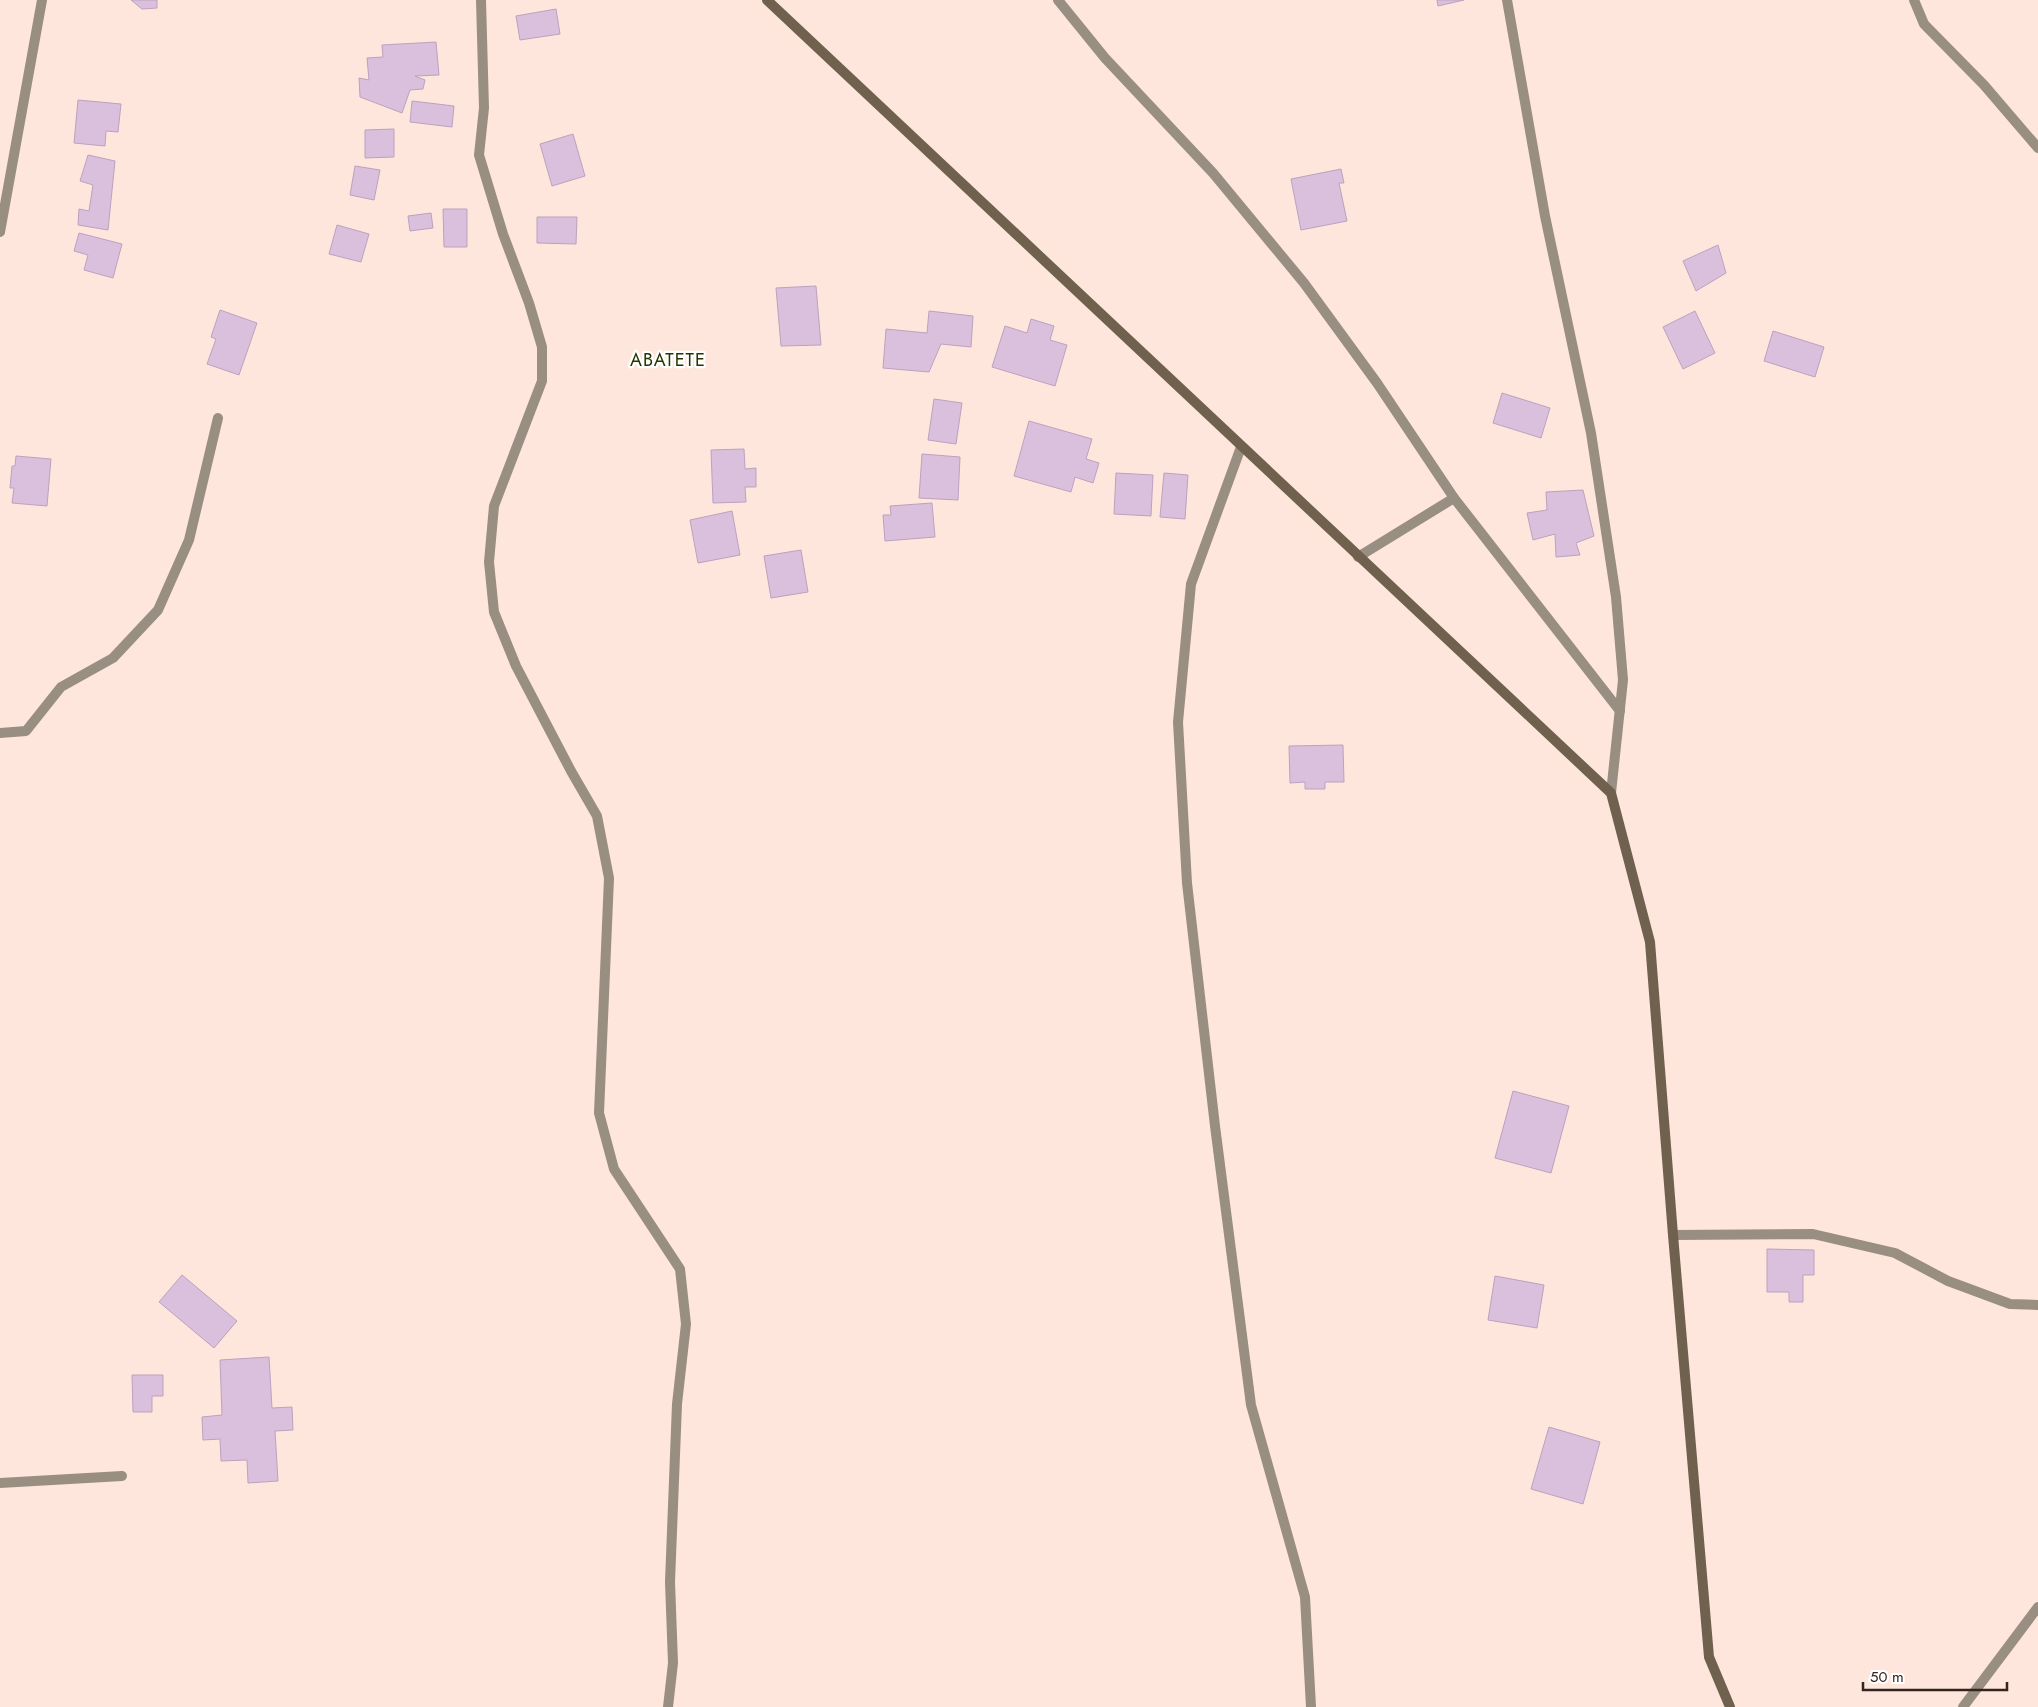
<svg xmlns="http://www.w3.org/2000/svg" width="2038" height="1707" font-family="Jost,sans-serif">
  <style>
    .building { fill: #dac0dd; stroke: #bba2be }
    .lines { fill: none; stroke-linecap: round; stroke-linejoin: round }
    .service { stroke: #988e81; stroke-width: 10 }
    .minor { stroke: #988e81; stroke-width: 10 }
    .secondary { stroke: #70614f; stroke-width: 10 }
    .labels { text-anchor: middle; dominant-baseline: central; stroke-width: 4.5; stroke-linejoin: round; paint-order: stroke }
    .quarter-label { font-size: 18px; letter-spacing: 1px; fill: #243500; stroke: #fff }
  </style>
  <rect width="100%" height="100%" fill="#fee6dd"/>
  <g class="building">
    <path d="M131,0h26v8l-15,1z"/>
    <path d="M1437,0h27l-26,6z"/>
    <path d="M556,9l4,25 -40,6 -4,-24z"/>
    <path d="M436,42l3,33 -24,1 10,4 -2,9 -13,1 -8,23 -42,-16 -1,-19 10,2 -2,-22 16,-1 -1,-12z"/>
    <path d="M78,100l43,4 -3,28 -12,-1 -1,15 -31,-3z"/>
    <path d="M412,101l42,5 -2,21 -42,-5z"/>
    <path d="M394,129v28l-29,1v-28z"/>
    <path d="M573,134l12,42 -33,10 -12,-42z"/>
    <path d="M88,155l27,6 -7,69 -30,-5 1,-16 10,2 4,-26 -13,-4z"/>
    <path d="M355,166l25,4 -6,30 -24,-5z"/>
    <path d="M1341,169l3,14h-5l8,38 -46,9 -10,-51z"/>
    <path d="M443,209h24v38h-23z"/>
    <path d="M431,213l2,15 -23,3 -2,-15z"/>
    <path d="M537,217h40l-1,27 -39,-1z"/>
    <path d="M337,225l32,9 -8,28 -32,-8z"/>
    <path d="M79,233l43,11 -9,34 -29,-8 4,-15 -14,-4z"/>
    <path d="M1718,245l8,28 -30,18 -13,-30z"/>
    <path d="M816,286l5,59 -40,1 -5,-58z"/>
    <path d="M220,310l37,13 -18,52 -32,-11 9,-25 -5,-2z"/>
    <path d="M929,311l44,5 -2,31 -30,-3 -12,28 -46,-4 3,-39 41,4z"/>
    <path d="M1695,311l20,42 -32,16 -20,-42z"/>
    <path d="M1031,319l23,7 -4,14 17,5 -12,41 -63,-19 13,-41 22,7z"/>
    <path d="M1773,331l51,16 -9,30 -51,-16z"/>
    <path d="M1502,393l48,15 -9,30 -48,-15z"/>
    <path d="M934,399l28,4 -6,41 -28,-4z"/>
    <path d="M1029,421l63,18 -6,20 13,4 -6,20 -18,-6 -4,15 -57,-16z"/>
    <path d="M744,449l1,20 11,-1v19h-11l1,15 -33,1 -2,-53z"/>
    <path d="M922,454l38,3 -2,43 -39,-2z"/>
    <path d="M16,456l35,3 -4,47 -35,-3 2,-15h-4l2,-22h3z"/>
    <path d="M1116,473l37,2 -2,41 -37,-2z"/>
    <path d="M1164,473l24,2 -3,44 -25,-2z"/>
    <path d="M1583,490l11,46 -18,7 4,12 -24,2 -1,-23 -22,6 -6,-27 20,-3 -1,-18z"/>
    <path d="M932,503l3,34 -50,4 -2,-26h8l-1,-9z"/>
    <path d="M732,511l8,44 -42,8 -8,-43z"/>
    <path d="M801,550l7,42 -37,6 -7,-42z"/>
    <path d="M1343,745l1,37h-19v7h-20v-7l-15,1 -1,-37z"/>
    <path d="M1513,1091l56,15 -18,67 -56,-15z"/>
    <path d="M1767,1249l47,1v25h-11v27h-14v-10h-22z"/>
    <path d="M182,1275l55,46 -23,27 -55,-46z"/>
    <path d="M1495,1276l49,9 -7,43 -49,-8z"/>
    <path d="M269,1357l3,51 20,-1 1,23 -18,1 3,50 -30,2 -1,-23 -26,1 -1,-22 -17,1 -1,-23 20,-2 -2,-55z"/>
    <path d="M132,1375h31v21h-11v16h-19z"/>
    <path d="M1549,1427l51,15 -17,62 -52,-15z"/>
  </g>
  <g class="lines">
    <path class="service" d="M0,1483l122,-7"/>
    <g class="minor">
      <path d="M481,0l3,108 -5,47 24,79 26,69 13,44v34l-48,125 -5,56 5,50 22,54 55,105 26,45 12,62 -10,235 15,56 66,100 6,55 -9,80 -7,178 3,81 -5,44"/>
      <path d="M1058,0l47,58 108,115 91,110 73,100 77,115 166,213"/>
      <path d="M1507,0l38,216 46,217 25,164 7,83 -12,113"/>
      <path d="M1914,0l10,24 60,61 54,63"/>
      <path d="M0,232l42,-232"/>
      <path d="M1241,447l-50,137 -13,138 9,161 28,243 36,279 54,192 6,110"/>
      <path d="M1358,557l96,-59"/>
      <path d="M0,733l26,-2 35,-44 52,-29 45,-48 31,-70 29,-122"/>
      <path d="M1673,1235l140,-1 82,19 53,28 62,23 28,1"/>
      <path d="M1963,1707l75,-100"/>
    </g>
    <path class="secondary" d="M767,0l844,793 39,149 23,293 36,422 21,50"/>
  </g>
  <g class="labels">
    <g class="quarter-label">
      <text x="668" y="360">ABATETE</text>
    </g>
  </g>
  <path d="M1863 1682v8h144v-8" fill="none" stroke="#33241f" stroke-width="2.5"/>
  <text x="1870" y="1682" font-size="15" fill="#33241f" stroke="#ffffff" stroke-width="4" paint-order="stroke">50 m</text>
</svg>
